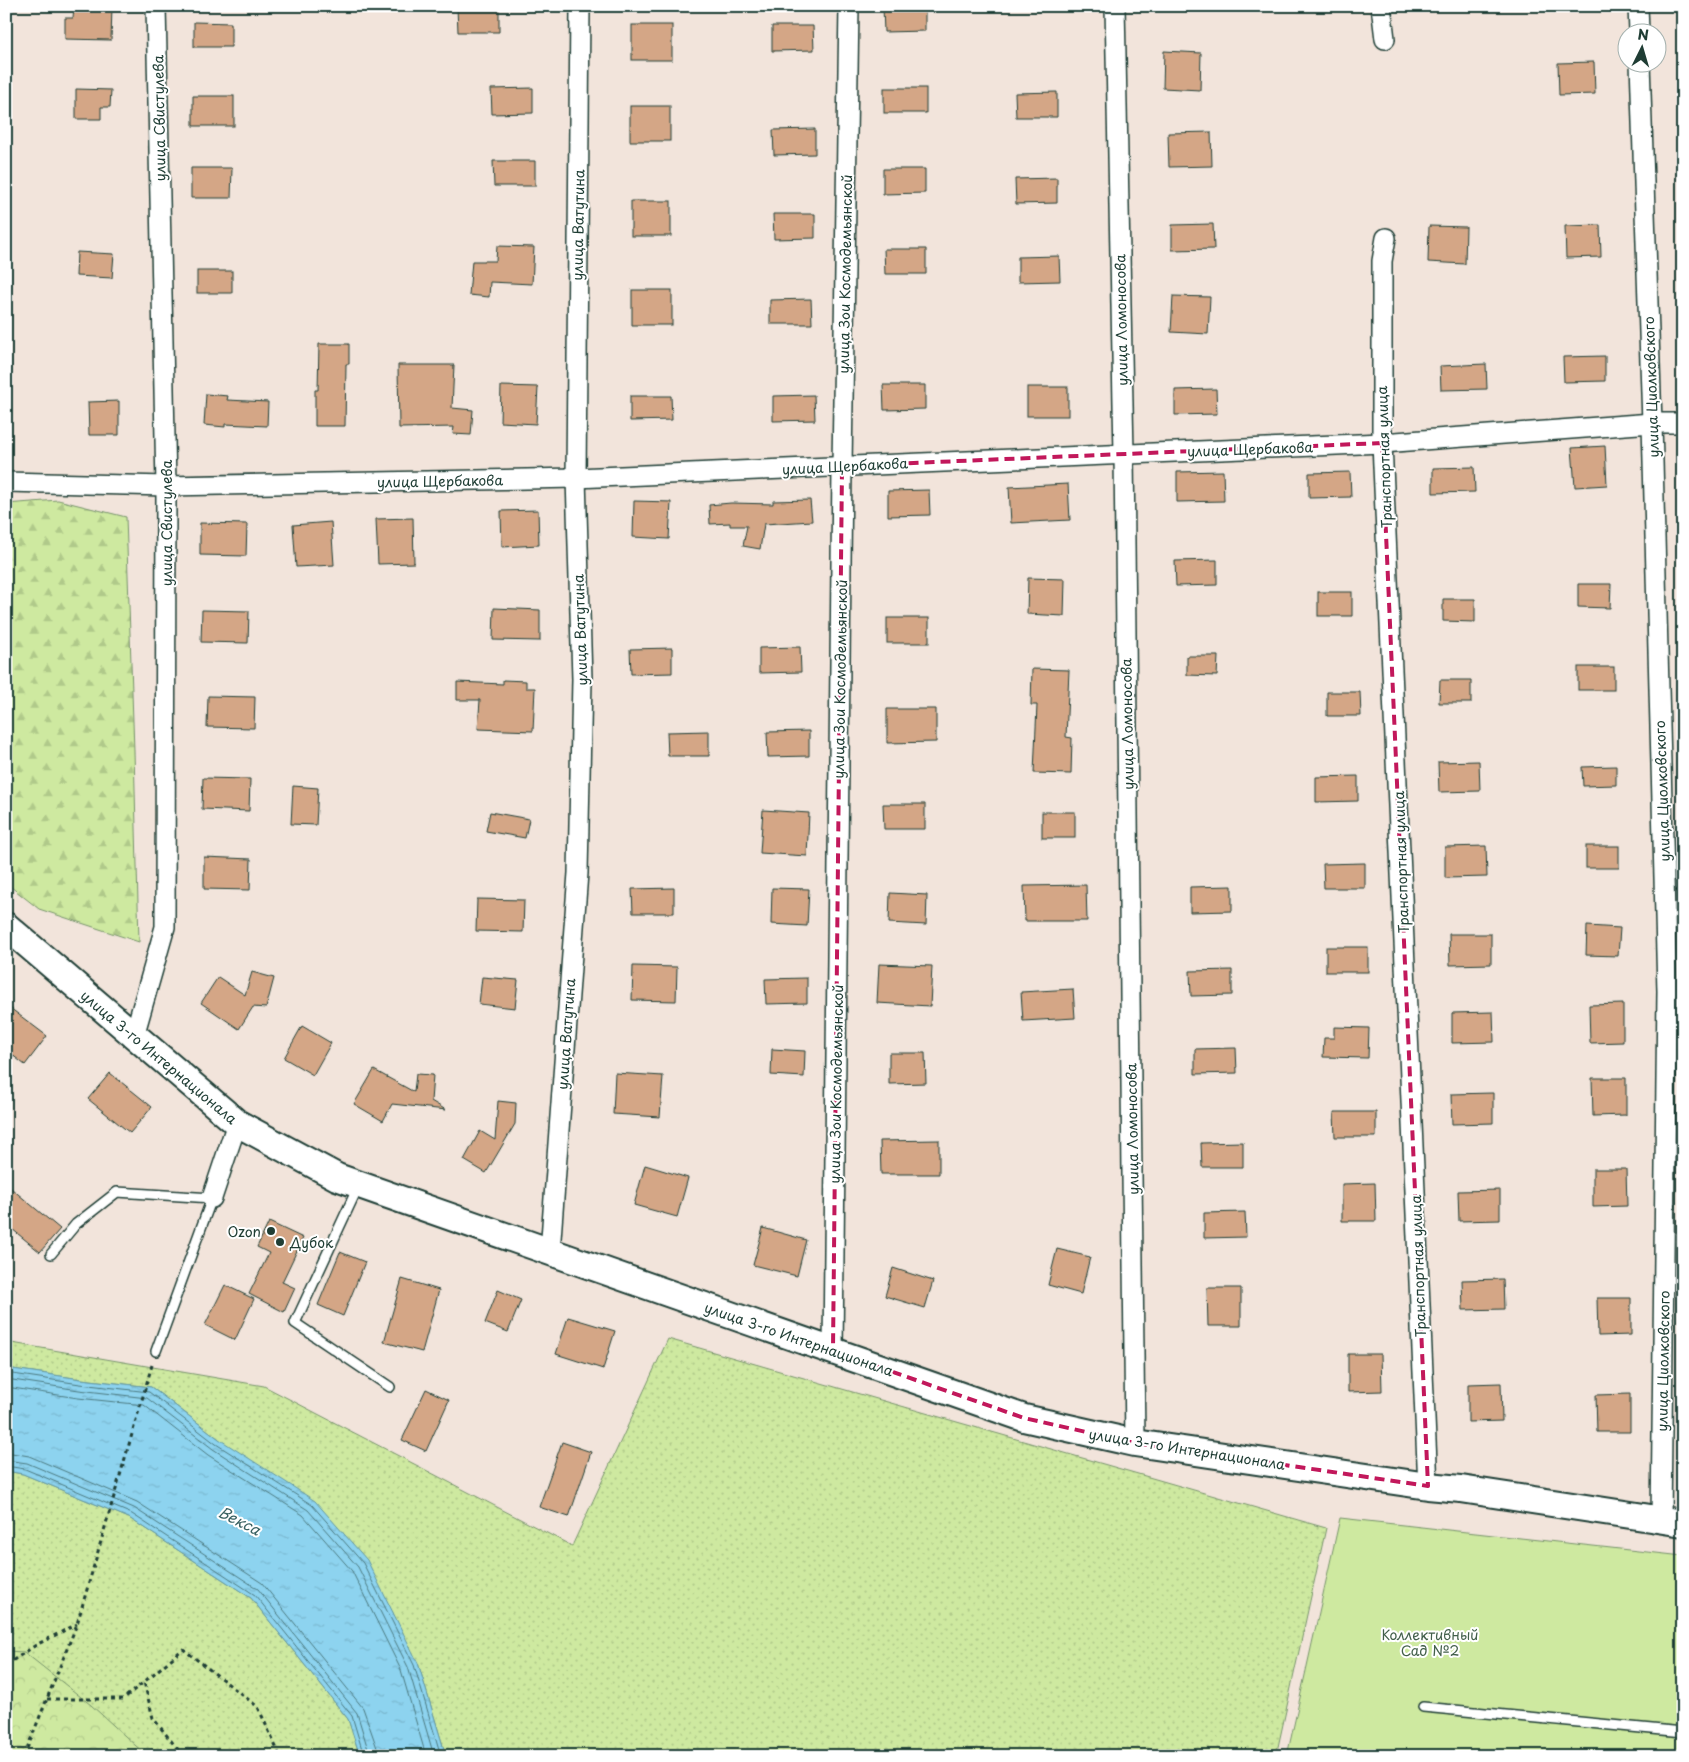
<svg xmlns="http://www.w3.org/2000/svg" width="1689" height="1762" font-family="'Playpen Sans',sans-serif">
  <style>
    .grass { fill: url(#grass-dots); stroke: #76936a }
    .forest { fill: url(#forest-firs); stroke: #76936a }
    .park { fill: url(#park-crowns); stroke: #76936a }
    .garden { fill: #cee9a0; stroke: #76936a }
    .water { fill: url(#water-ripples); stroke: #6197a4 }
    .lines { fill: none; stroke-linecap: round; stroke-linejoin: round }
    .shore { stroke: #4b797f; stroke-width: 1 }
    .building { fill: #d4a686; stroke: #1f3d34 }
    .service-casing { stroke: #1f3d34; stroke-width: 12 }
    .minor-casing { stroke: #1f3d34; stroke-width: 22 }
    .secondary-casing { stroke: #1f3d34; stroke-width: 30 }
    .path { stroke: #1f3d34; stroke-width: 3; stroke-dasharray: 4 4; stroke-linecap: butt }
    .service { stroke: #fff; stroke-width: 9 }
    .minor { stroke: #fff; stroke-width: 19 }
    .secondary { stroke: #fff; stroke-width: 26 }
    .marked { fill: none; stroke: #c2185b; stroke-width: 4; stroke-dasharray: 10 6; stroke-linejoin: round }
    .poi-dot { fill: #1f3d34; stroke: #fff; stroke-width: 2 }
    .labels { text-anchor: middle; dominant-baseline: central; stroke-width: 4; stroke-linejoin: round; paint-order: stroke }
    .street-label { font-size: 14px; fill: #1f3d34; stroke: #fff }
    .poi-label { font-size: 14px; fill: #1f3d34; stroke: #fff; text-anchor: end }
    .park-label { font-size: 14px; fill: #425f4a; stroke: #fff }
    .water-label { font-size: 15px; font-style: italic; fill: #3a6263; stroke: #fff }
  </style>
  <defs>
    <pattern id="grass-dots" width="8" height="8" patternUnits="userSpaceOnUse" patternTransform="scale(1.25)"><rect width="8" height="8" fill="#cee9a0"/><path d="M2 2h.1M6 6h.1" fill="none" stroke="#b0c98a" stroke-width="1.8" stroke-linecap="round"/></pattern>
    <pattern id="forest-firs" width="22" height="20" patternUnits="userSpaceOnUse" patternTransform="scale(1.25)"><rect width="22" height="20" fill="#cee9a0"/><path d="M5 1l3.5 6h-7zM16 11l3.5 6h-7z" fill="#b0c98a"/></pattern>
    <pattern id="park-crowns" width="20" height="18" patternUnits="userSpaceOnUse" patternTransform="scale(1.25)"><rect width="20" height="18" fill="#cee9a0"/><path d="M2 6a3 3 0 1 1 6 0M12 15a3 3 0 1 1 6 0" fill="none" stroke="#b0c98a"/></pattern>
    <pattern id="water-ripples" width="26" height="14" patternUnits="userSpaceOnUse" patternTransform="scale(1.25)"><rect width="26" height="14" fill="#8dd3ef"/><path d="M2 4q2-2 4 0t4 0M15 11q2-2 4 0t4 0" fill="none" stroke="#79b6ce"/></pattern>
  </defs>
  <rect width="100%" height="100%" fill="#f2e4db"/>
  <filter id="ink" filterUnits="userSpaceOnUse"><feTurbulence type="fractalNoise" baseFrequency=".02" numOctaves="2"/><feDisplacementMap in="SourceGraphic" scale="10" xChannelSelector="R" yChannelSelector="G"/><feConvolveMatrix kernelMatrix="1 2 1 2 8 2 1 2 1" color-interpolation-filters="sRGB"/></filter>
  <g filter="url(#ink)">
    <g class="grass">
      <path d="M668,1339l658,189 -50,228h-830l-28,-93 -199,-224 -68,-52 -70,-8 -75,-11v-26l258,44 308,160z"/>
      <path d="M6,1471l17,3 106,44 122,80 97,121 12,37h-354z"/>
    </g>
    <path class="forest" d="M58,500l68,17 8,234 5,191 -100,-33 -33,-26v-379z"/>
    <path class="park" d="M6,1651l18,1 67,53 56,51h-141z"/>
    <path class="garden" d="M1340,1518l343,38v200h-396z"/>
    <path class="water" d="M6,1368l75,11 70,8 68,52 96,62 52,59 51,103 28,93h-86l-12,-37 -97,-121 -122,-80 -106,-44 -17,-3z"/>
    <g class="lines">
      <g class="shore">
        <path d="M6,1373l74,11 69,8 67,52 96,61 51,58 51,102 27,91"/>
        <path d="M6,1379l73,11 68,8 66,51 95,61 50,57 50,100 26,89"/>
        <path d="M6,1387l72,11 66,7 64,50 95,60 49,56 49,99 25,86"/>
        <path d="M6,1452l23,4 108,46 125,81 101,125 14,40 1,8"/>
        <path d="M6,1460l21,3 107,45 124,81 99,124 13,43"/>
        <path d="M6,1466l19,3 107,45 123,81 97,121 12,40"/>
      </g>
    </g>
    <g class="building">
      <path d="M74,6h38l-1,34 -46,-1v-21h8z"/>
      <path d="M925,6v25l-41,1 -1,-25z"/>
      <path d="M457,7h42v25h-41z"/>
      <path d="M194,22l37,1v24h-37z"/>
      <rect x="632" y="25" width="40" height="35"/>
      <path d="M772,26h41l1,24 -42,1z"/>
      <path d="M1164,51l37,2 -1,37 -37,-2z"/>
      <path d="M1594,62l1,32 -36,1 -1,-32z"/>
      <path d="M533,88v25l-41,1 -1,-25z"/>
      <rect x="884" y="88" width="42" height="25"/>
      <path d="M76,89l35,1 -1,17h-9v12h-25z"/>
      <path d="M1057,92v25h-41l-1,-24z"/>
      <rect x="193" y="96" width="41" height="30"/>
      <rect x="630" y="106" width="40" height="35"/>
      <path d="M815,129v25l-41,1 -1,-25z"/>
      <path d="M1211,132l1,34 -43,1 -1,-34z"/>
      <path d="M493,161h42v25h-41z"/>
      <path d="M191,168h41l-1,30h-40z"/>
      <path d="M883,169h42v24l-42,1z"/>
      <path d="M1057,178v25l-41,1 -1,-25z"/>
      <rect x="631" y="201" width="40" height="35"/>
      <path d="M773,214h42v24l-41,1z"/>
      <path d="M1213,224l1,25 -42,1v-25z"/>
      <path d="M1600,225l1,32 -35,1 -1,-32z"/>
      <path d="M1429,226l37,1 -1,37 -37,-2z"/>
      <path d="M497,246l37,1 -2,37 -42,-2 -1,15 -20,-2 3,-34h24z"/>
      <path d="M884,249h42v25h-41z"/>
      <path d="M77,252l37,2 -2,24 -36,-2z"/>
      <path d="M1059,256l1,25 -42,1v-25z"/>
      <rect x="197" y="271" width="35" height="22"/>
      <rect x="632" y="290" width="40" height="35"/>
      <path d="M1173,296l37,1 -2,37 -37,-2z"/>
      <path d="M811,299l1,25h-42v-24z"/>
      <path d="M319,344h30v20h-3l-1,62h-30v-36h3z"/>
      <path d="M1605,356v25l-41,1 -1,-25z"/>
      <path d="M1486,364l1,25 -46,1 -1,-24z"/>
      <path d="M398,365h56l-2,43 21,2 -2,25 -18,-1 1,-7 -55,1z"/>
      <path d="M883,385h42v24l-41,1z"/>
      <path d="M501,386l37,1 -2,37 -36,-2z"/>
      <rect x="1027" y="387" width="41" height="29"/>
      <path d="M1216,389l1,25 -42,1v-25z"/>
      <path d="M206,394l22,2 -1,4 41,2 -1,24 -42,-2v3l-21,-2z"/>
      <path d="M814,395l1,25 -42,1v-25z"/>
      <path d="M630,396h41l1,24 -42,1z"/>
      <path d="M119,401v34h-30l-1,-33z"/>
      <path d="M1605,446l2,39 -32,2 -3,-39z"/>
      <path d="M1474,467l1,25 -42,1v-25z"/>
      <path d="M1223,471l1,30 -47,1v-30z"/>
      <path d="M1350,472l1,25 -42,1v-25z"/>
      <path d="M1068,484l2,36 -59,3 -2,-36z"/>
      <path d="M929,490l1,25 -42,1v-25z"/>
      <path d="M810,500l2,21 -48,3 -4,25 -17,-3 4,-20h-17v-3l-20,1 -1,-19 22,-2 42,1v-3z"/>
      <path d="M634,501l37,1 -2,37 -36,-2z"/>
      <path d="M538,510l1,35 -37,2 -1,-36z"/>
      <path d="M413,518l1,45 -36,1 -2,-45z"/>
      <path d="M331,522l3,43 -38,2 -3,-42z"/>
      <path d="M200,523l47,1 -1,32 -46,-1z"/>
      <path d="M1217,560v25l-41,1 -1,-25z"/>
      <path d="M1028,578l37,1 -1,37 -37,-2z"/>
      <path d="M1578,584h33l-1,24 -32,-1z"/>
      <rect x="1318" y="592" width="34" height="24"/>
      <path d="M1443,599h32v23l-32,-1z"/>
      <path d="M494,608l46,2v31l-47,-1z"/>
      <path d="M202,610l47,1 -1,32 -47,-1z"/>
      <rect x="887" y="618" width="42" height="25"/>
      <path d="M800,647l1,25 -42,1v-25z"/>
      <path d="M672,648v25l-41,1 -1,-25z"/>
      <path d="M1187,656h31l-1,20 -30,-1z"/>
      <rect x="1578" y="667" width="36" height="23"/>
      <path d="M1032,669l37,1 -3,67 6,1 -1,36 -37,-1 3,-68h-6z"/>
      <path d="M503,680l23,1v7h9l-2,43 -55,-2 2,-29h-23v-18l46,2z"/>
      <path d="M1440,680h31v23h-32z"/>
      <path d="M1327,692h33l1,24h-34z"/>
      <path d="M208,696l47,1 -1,31 -47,-1z"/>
      <path d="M887,709h49v33l-49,1z"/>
      <path d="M709,731v25h-41l-1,-24z"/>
      <path d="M809,731v25l-41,1 -1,-25z"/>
      <path d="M1479,761l1,30 -41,1 -1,-30z"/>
      <path d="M1616,766v19l-33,1 -1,-19z"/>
      <path d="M1358,776v25l-42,1v-25z"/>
      <path d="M203,778l47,1 -1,32 -47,-2z"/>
      <path d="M293,786l25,2 -2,37 -25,-1z"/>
      <path d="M883,804h42v25h-41z"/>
      <path d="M763,810l46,3 -2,43 -47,-3z"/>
      <path d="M490,812l39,7 -4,19 -39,-7z"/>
      <rect x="1042" y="812" width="33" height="26"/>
      <path d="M1486,846l1,31 -42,1v-31z"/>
      <rect x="1586" y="846" width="33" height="22"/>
      <path d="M204,857l47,2 -1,31 -46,-1z"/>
      <path d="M1365,863v25h-41l-1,-24z"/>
      <path d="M1086,885l1,36h-62l-1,-35z"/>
      <path d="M1232,886v25l-42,1v-25z"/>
      <path d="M674,888v25h-41l-1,-24z"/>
      <path d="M772,888l37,1 -2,37 -36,-2z"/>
      <path d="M890,893l37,2 -1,30 -37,-2z"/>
      <path d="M477,899l47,1 -1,32 -47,-1z"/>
      <path d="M1587,926l33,2 -2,28 -32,-1z"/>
      <path d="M1449,934h42v30l-41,1z"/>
      <rect x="1326" y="947" width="42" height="25"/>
      <path d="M879,964l53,2 -2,40 -53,-3z"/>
      <path d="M633,966l44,1 -1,34 -44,-1z"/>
      <path d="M1232,970v25l-41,1 -1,-25z"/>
      <path d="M252,972l22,6 -8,30 -13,-1 -14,22 -38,-26 17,-26 27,18z"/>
      <path d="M482,977l36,3 -3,28 -36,-4z"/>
      <path d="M807,978v25l-41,1 -1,-25z"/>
      <path d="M1073,989l2,29 -52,3 -2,-29z"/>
      <path d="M1623,1004v38l-33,1 -1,-38z"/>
      <path d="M6,1005l41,31 -22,29 -19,-15z"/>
      <path d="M1493,1012l1,30 -42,1v-30z"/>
      <path d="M302,1026l29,17 -18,32 -29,-17z"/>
      <path d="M1334,1027l35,1 -1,30 -45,-1 1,-19h10z"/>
      <path d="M1236,1048l1,25 -42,1v-25z"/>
      <path d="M772,1049l33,2 -1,26 -33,-2z"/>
      <path d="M889,1053h36l1,30 -37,1z"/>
      <path d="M374,1070l40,22 2,-18 17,1 -2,26 15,9 -54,-6 -9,17 -29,-17z"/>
      <path d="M110,1073l42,34 -22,26 -42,-34z"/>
      <path d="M615,1073l48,3 -3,41 -47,-3z"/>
      <path d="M1592,1078h34v37l-33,1z"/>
      <path d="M1493,1093v30l-41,1 -1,-30z"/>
      <path d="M498,1101l18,2 -1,21 -29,49 -22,-13 16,-29 15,9z"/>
      <path d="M1334,1112h42v25h-41z"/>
      <path d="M939,1140v34h-58l-1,-33z"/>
      <path d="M1243,1142v25h-41l-1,-24z"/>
      <path d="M645,1165l43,13 -11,39 -43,-12z"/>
      <path d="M1593,1169h33l1,37 -34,1z"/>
      <path d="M1375,1183l1,38h-34v-37z"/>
      <path d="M6,1184l54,45 -20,23 -34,-28z"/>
      <path d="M1500,1190v30l-41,1 -1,-30z"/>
      <path d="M1245,1212l1,25 -42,1v-25z"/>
      <path d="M269,1222l34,16 -21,44 13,6 -11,24 -35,-18 20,-41 -12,-6z"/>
      <path d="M763,1228l43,12 -9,36 -44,-11z"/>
      <path d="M1057,1249l33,8 -9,37 -33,-9z"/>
      <path d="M340,1252l25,10 -22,54 -25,-11z"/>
      <path d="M893,1268l40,13 -8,27 -40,-12z"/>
      <path d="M402,1279l37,11 -17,62 -38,-10z"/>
      <path d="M1503,1279l1,30 -41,1 -1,-30z"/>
      <path d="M225,1285l29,14 -19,41 -30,-15z"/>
      <path d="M1207,1288h34v38h-33z"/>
      <path d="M498,1290l23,10 -13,32 -23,-9z"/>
      <path d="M1597,1298h34v37l-33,1z"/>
      <path d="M568,1317l47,14 -12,38 -47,-15z"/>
      <path d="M1348,1354h33l1,37 -34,1z"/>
      <path d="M1501,1383l1,38 -34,1v-38z"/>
      <path d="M426,1389l23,11 -23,51 -24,-11z"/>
      <path d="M1630,1394v38h-33l-1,-37z"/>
      <path d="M562,1442l29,10 -22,65 -30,-10z"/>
    </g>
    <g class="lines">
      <defs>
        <g id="service">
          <path d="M358,1187l-63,136 95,64"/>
          <path d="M51,1254l25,-30 41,-32 95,6 -56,153"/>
          <path d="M1423,1707l260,25"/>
        </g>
        <g id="minor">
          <path d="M1115,6l9,448 11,989"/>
          <path d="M1381,6l4,33"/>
          <path d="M1638,6l1,26"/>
          <path d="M1640,62l12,361 15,568 -6,529"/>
          <path d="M1386,238l-4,23v182l46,1043"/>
          <path d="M6,482l160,4 410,-8 806,-35 270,-20h31"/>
          <path d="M134,1036l31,-109 1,-441 -10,-480"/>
          <path d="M212,1198l25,-75"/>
          <path d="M550,1252l28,-379 4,-194 -6,-201 4,-472"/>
          <path d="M833,1351l9,-885 7,-460"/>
        </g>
        <path id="secondary" d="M6,926l231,197 100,54 687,241 111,25 293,43 33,3 222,34"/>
      </defs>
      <use href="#service" class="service-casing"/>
      <use href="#minor" class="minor-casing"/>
      <use href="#secondary" class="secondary-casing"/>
      <g class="path">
        <path d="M6,1665l30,-20 41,-21"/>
        <path d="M47,1699h76l21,-17"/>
        <path d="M24,1756l53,-132 75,-259"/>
        <path d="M183,1756l-30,-38 -9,-36 39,-33 75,58 22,49"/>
      </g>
      <use href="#service" class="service"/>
      <use href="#minor" class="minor"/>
      <use href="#secondary" class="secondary"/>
    </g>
  </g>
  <path class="marked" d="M1382,443l46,1043 -293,-43 -111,-25 -191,-67 9,-885z"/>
  <g class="poi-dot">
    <circle cx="271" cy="1231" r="5"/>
    <circle cx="280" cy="1242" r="5"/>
  </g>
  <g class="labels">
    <g class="street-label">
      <text transform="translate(159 118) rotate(-91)">улица Свистулева</text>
      <text transform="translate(578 225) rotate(-89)">улица Ватутина</text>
      <text transform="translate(845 274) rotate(-89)">улица Зои Космодемьянской</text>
      <text transform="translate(1121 320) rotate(-91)">улица Ломоносова</text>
      <text transform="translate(1651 387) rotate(-92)">улица Циолковского</text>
      <text transform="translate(1250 449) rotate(-2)">улица Щербакова</text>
      <text transform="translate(1384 457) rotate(-92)">Транспортная улица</text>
      <text transform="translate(845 466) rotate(-3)">улица Щербакова</text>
      <text transform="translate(440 481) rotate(-1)">улица Щербакова</text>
      <text transform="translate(166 523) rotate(-90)">улица Свистулева</text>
      <text transform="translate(580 630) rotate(-92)">улица Ватутина</text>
      <text transform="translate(840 679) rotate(-89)">улица Зои Космодемьянской</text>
      <text transform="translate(1127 724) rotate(-91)">улица Ломоносова</text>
      <text transform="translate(1662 791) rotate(-92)">улица Циолковского</text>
      <text transform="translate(1401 862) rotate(-92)">Транспортная улица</text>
      <text transform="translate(566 1034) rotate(-86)">улица Ватутина</text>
      <text transform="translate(159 1057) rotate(40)">улица 3-го Интернационала</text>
      <text transform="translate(836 1084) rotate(-89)">улица Зои Космодемьянской</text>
      <text transform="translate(1132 1129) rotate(-91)">улица Ломоносова</text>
      <text transform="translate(1418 1266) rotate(-92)">Транспортная улица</text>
      <text transform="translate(799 1339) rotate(19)">улица 3-го Интернационала</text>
      <text transform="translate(1663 1361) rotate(-89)">улица Циолковского</text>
      <text transform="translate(1187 1449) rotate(9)">улица 3-го Интернационала</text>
    </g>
    <g class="poi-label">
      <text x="261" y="1231">Ozon</text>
      <text x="290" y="1242" text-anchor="start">Дубок</text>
    </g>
    <g class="park-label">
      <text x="1430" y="1634">Коллективный<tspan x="1430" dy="16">Сад №2</tspan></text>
    </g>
    <g class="water-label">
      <text transform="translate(240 1520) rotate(27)">Векса</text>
    </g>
  </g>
  <rect width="1689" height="1762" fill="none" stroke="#fff" stroke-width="25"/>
  <rect x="12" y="12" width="1664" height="1737" fill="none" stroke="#1f3d34" stroke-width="2" filter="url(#ink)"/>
  <g transform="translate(1642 48) rotate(5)"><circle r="24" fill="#ffffff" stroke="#a5b1ae"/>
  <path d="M0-4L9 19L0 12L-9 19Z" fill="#1f3d34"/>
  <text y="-8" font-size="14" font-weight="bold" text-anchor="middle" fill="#1f3d34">N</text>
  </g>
</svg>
